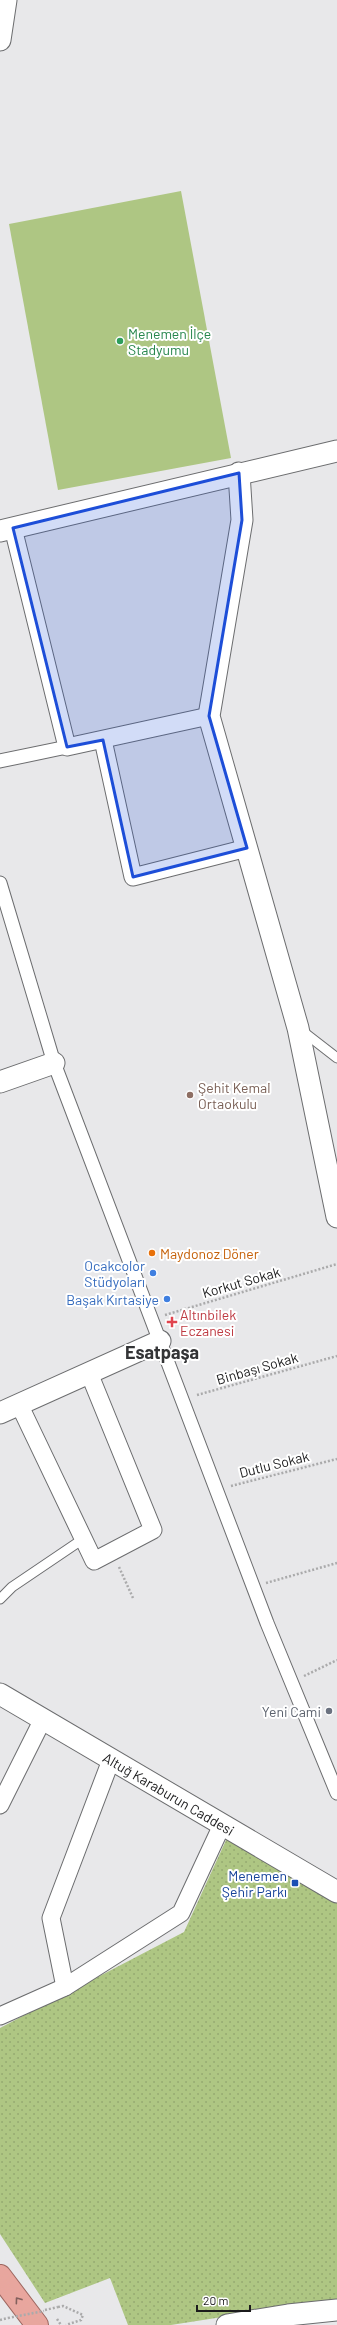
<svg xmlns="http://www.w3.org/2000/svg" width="337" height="2325" font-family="Barlow,sans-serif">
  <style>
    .park { fill: url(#park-dots) }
    .garden { fill: #aec683 }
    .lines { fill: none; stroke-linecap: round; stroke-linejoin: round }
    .service-casing { stroke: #6c6d6f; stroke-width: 11 }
    .pedestrian-casing { stroke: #6c6d6f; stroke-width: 15 }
    .minor-casing { stroke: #6c6d6f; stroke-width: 19 }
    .tertiary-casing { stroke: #6c6d6f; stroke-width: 23 }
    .trunk-casing { stroke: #9d6760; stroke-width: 24 }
    .path { stroke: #aaaaab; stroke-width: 2.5; stroke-dasharray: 2 2; stroke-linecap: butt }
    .service { stroke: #fff; stroke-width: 9 }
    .pedestrian { stroke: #fff; stroke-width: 13 }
    .minor { stroke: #fff; stroke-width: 17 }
    .tertiary { stroke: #fff; stroke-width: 21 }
    .trunk { stroke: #e8a69e; stroke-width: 22 }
    .path-bridge { stroke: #aaaaab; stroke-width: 2.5; stroke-dasharray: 2 2; stroke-linecap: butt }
    .oneway { stroke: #82605d }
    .marked { fill: #1d4ed8; fill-opacity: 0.2; stroke: #1d4ed8; stroke-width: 3; stroke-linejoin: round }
    .leisure-dot { fill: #2e9e5b; stroke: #fff; stroke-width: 1.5 }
    .education-dot { fill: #8d6e63; stroke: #fff; stroke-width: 1.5 }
    .food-dot { fill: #e8710a; stroke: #fff; stroke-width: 1.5 }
    .shop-dot { fill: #3f7fe0; stroke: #fff; stroke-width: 1.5 }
    .health-dot { fill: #e0444e; stroke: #fff; stroke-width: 1.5 }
    .worship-dot { fill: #6b7280; stroke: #fff; stroke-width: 1.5 }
    .transit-dot { fill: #1a4fb4; stroke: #fff; stroke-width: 1.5 }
    .labels { text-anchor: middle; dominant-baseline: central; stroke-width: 4; stroke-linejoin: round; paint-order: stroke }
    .leisure-label { font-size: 14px; fill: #27864d; stroke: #fff; text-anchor: start }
    .education-label { font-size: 14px; fill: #785e54; stroke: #fff; text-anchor: start }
    .food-label { font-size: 14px; fill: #c56008; stroke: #fff; text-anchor: start }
    .shop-label { font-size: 14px; fill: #366cbe; stroke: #fff; text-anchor: end }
    .street-label { font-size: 14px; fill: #1b1b1c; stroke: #fff }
    .health-label { font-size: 14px; fill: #be3a42; stroke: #fff; text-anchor: start }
    .worship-label { font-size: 14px; fill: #5b616d; stroke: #fff; text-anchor: end }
    .transit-label { font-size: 14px; fill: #164399; stroke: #fff; text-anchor: end }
    .district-label { font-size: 18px; font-weight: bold; fill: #333436; stroke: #fff }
  </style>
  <defs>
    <pattern id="park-dots" width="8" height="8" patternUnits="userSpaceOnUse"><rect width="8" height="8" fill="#aec683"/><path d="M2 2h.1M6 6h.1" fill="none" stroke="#95aa71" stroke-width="1.8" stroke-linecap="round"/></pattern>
  </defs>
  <rect width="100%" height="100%" fill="#e8e8ea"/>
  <path class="park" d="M227,1838l110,63v398l-166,26h-43l-18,-47 -65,25 -45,-69v-206l184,-96z"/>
  <path class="garden" d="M181,191l50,267 -173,32 -49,-266z"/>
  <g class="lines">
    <defs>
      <g id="service">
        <path d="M301,1030l36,28"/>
        <path d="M0,1599l12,-12 71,-48"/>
      </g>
      <g id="pedestrian">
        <path d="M0,761l67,-14"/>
        <path d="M0,883l54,180 213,560 70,170"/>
      </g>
      <g id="minor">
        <path d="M13,528l54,219 142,-31"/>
        <path d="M103,740l30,137 114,-29"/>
        <path d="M19,1404l75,157 59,-31 -64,-157"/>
        <path d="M0,1805l43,-86"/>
        <path d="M65,1987l-14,-69 60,-158"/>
        <path d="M0,2016l65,-29 116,-74 41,-88"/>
      </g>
      <g id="tertiary">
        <path d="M0,40l6,-40"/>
        <path d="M239,473l3,47 -33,196 89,312 39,189"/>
        <path d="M0,531l337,-80"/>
        <path d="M0,1082l54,-19"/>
        <path d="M0,1413l160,-72"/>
        <path id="s1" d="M0,1694l337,198"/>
        <path d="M227,2325l61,-10 49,-5"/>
      </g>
      <path id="trunk" d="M0,2276l37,49"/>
    </defs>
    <use href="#service" class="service-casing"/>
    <use href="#pedestrian" class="pedestrian-casing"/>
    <use href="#minor" class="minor-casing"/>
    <use href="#tertiary" class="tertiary-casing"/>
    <use href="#trunk" class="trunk-casing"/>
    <g class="path">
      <path d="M165,1315l172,-51"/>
      <path d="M197,1395l140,-39"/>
      <path d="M231,1486l106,-27"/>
      <path d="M119,1567l14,31"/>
      <path d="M266,1583l71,-20"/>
      <path d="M304,1676l33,-16"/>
      <path d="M58,2307l5,-1 20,9 -2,5 -15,5"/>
      <path d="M57,2319l4,6"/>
      <path d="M0,2320l8,-2"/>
    </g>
    <use href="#service" class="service"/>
    <use href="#pedestrian" class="pedestrian"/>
    <use href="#minor" class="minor"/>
    <use href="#tertiary" class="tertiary"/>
    <use href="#trunk" class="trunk"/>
    <g class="path-bridge">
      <path d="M45,2310l13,-3"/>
      <path d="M8,2318l36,-7"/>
    </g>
  </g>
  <defs><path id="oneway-chevron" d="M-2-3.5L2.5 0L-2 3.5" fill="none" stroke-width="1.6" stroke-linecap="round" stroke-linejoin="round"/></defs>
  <use class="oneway" href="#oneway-chevron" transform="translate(18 2300) rotate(-126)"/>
  <path class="marked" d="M239,473l3,47 -33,196 38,132 -114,29 -30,-137 -36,7 -54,-219z"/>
  <circle class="leisure-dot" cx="120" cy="341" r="4"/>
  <circle class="education-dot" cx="190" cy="1095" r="4"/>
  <circle class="food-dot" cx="152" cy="1253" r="4"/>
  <g class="shop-dot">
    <circle cx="153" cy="1273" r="4"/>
    <circle cx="167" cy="1299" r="4"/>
  </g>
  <path class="health-dot" d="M170 1316h4v4h4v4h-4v4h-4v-4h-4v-4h4z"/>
  <circle class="worship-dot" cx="329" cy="1711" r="4"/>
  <rect class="transit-dot" x="291" y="1879" width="8" height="8" rx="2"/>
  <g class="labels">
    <g class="leisure-label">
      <text x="128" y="333">Menemen İlçe<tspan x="128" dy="16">Stadyumu</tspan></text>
    </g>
    <g class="education-label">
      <text x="198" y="1087">Şehit Kemal<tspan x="198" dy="16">Ortaokulu</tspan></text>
    </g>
    <g class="food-label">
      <text x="160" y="1253">Maydonoz Döner</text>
    </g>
    <g class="shop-label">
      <text x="145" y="1265">Ocakcolor<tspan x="145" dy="16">Stüdyoları</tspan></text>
      <text x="159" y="1299">Başak Kırtasiye</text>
    </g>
    <g class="street-label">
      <text transform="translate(241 1282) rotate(-16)">Korkut Sokak</text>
      <text transform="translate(257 1368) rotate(-16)">Binbaşı Sokak</text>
      <text transform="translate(274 1464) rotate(-14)">Dutlu Sokak</text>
      <text stroke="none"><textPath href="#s1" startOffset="196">Altuğ Karaburun Caddesi</textPath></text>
    </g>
    <g class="health-label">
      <text x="180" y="1314">Altınbilek<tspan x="180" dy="16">Eczanesi</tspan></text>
    </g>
    <g class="worship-label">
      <text x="321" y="1711">Yeni Cami</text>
    </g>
    <g class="transit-label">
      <text x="287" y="1875">Menemen<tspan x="287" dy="16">Şehir Parkı</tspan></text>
    </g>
    <g class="district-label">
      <text x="162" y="1352">Esatpaşa</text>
    </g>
  </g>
  <path d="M197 2305v6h53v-6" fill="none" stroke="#1b1b1c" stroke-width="2"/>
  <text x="203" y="2305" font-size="12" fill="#1b1b1c" stroke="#ffffff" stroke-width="3" paint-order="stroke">20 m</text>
</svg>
